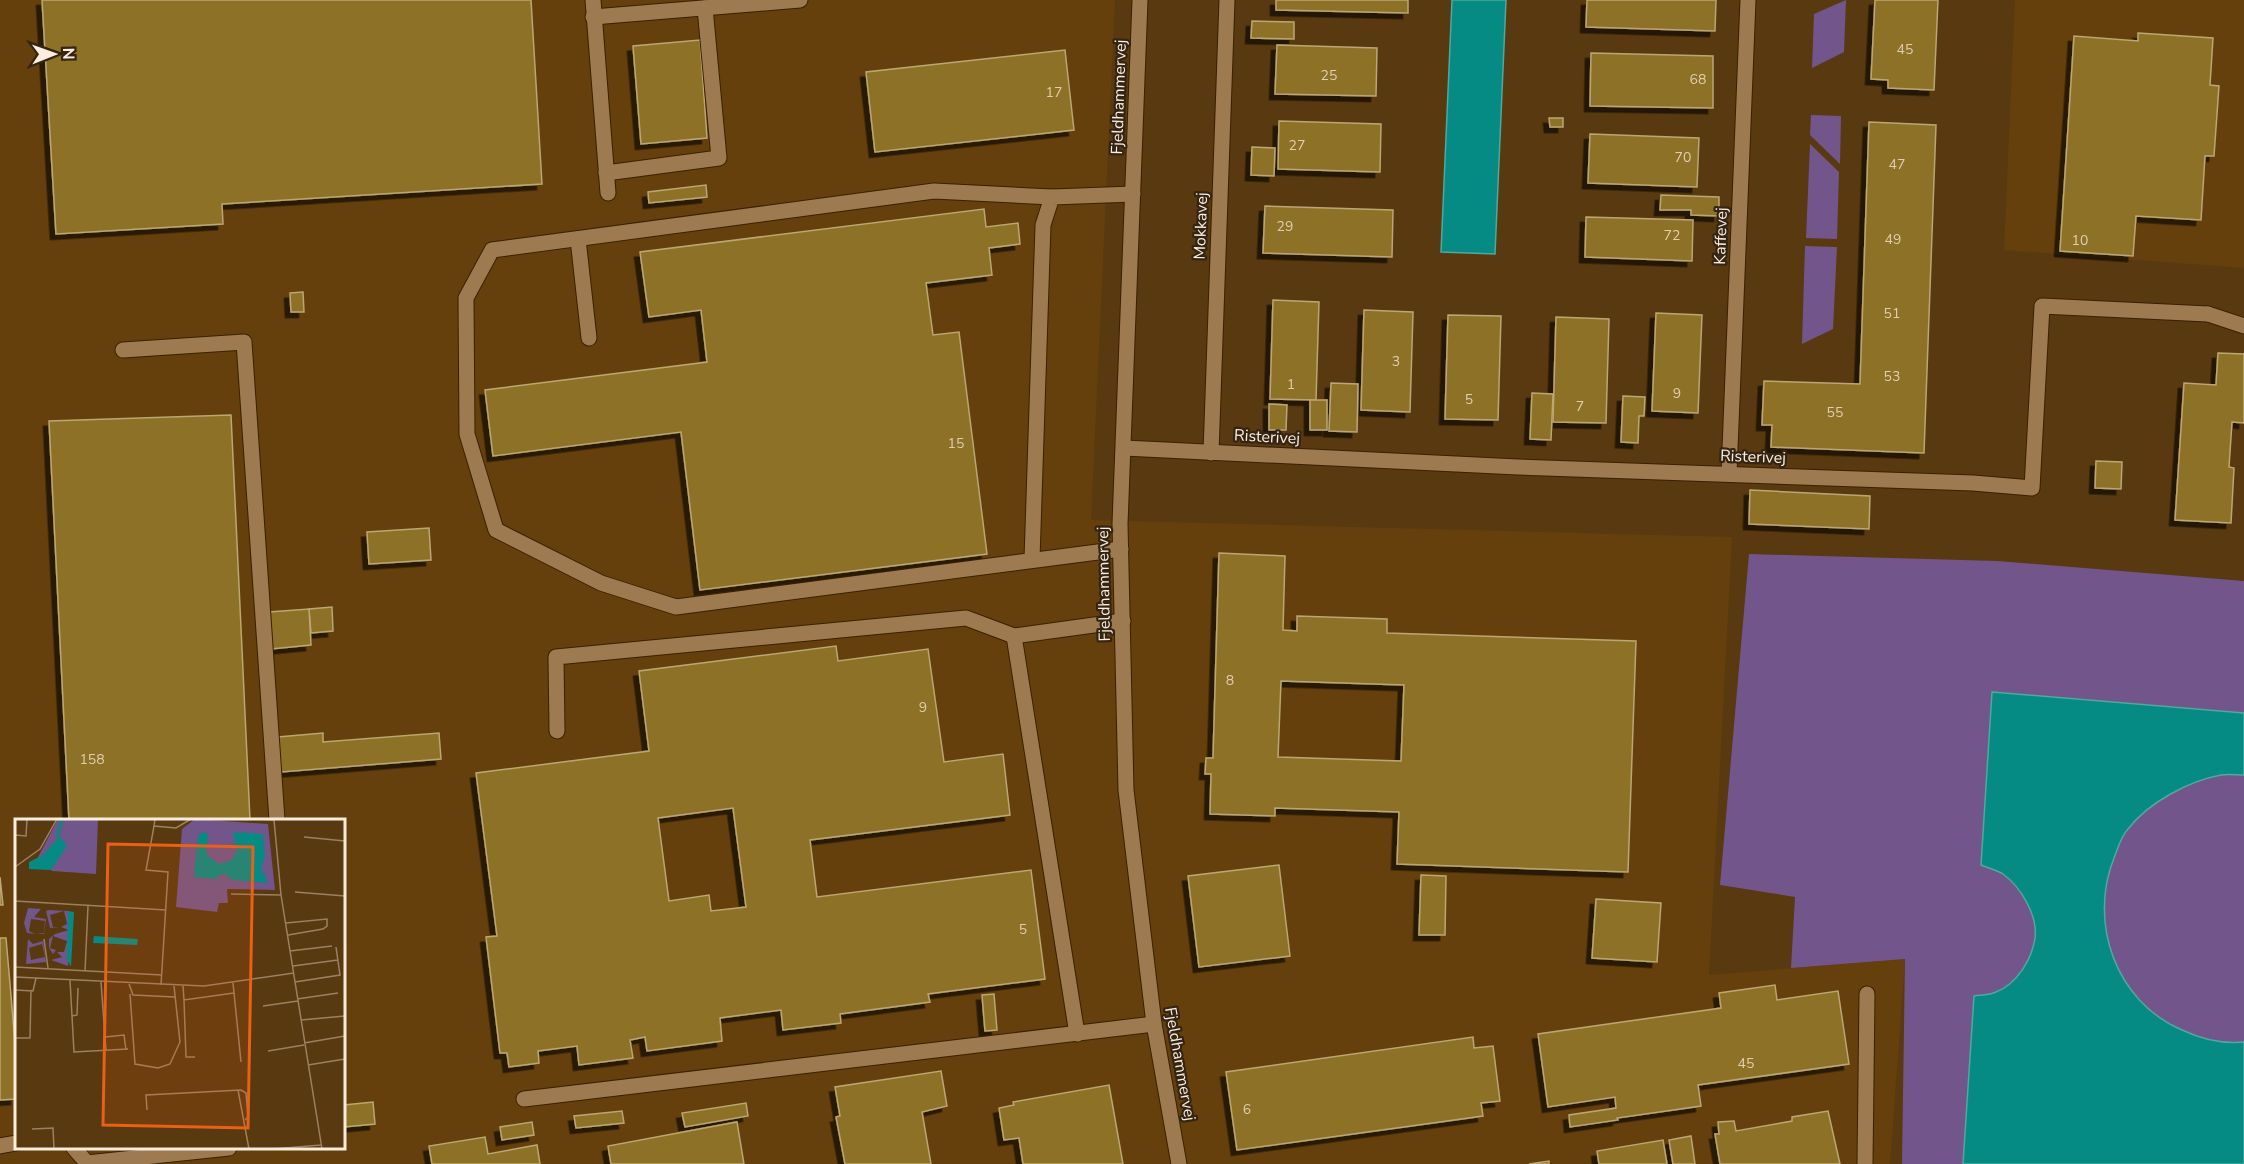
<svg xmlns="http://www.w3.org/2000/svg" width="2244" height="1164" font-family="'Nunito Sans',sans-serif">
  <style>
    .built { fill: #65400c; fill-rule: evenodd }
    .green { fill: #72558a }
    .water { fill: #068b84; stroke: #50a89e; stroke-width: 1.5 }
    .building { fill: #8c7125; stroke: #bba774; stroke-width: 1.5; fill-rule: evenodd; filter: url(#shadow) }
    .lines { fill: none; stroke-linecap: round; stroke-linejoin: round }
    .service-casing { stroke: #392102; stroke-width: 17 }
    .minor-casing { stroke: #392102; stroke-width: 17 }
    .service { stroke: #9e7a51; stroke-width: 15 }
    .minor { stroke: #9e7a51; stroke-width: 15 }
    .labels { text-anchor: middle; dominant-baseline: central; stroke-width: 4.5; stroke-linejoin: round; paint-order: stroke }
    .number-label { font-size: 14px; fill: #e1ceae }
    .street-label { font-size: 16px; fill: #fdeddc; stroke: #332413 }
    .inset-river { fill: none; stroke: #068b84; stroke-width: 3 }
    .inset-road { fill: none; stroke: #9b8161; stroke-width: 1.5 }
    .view { fill: #e96016; fill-opacity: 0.15; stroke: #e96016; stroke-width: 3 }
    .inset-edge { fill: none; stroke: #fdeddc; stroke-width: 3 }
  </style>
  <defs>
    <filter id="shadow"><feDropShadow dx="-5.5" dy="5.5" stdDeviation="0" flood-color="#0009"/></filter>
  </defs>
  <rect width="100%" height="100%" fill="#59390f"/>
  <g class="built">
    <path d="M0,0h1115l-24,520 641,17 -23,438 196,-16 -15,205h-1890zM16,820h328v328h-328z"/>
    <path d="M2015,0h229v268l-240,-18z"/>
  </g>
  <g class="green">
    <path d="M1846,0l-2,52 -32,16 2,-54z"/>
    <path d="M1811,115l30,1 -1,48 -30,-29z"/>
    <path d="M1810,144l29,28 -2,67 -31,-1z"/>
    <path d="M1805,246l32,1 -4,82 -31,15z"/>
    <path d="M1749,554l248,7 247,20v583h-342l3,-205 -114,9 4,-71 -75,-12z"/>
  </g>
  <g class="water">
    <path d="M1452,0h54l-11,254 -54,-2z"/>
    <path d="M1992,692l252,21v62c-7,0 -16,-1 -23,0 -33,6 -73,28 -93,54 -7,7 -10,19 -14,29 -26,65 2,144 68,172 19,9 41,14 62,12v122h-281l11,-168c7,-1 16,-1 22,-4 21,-8 36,-33 39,-54 3,-22 -14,-51 -32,-64 -6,-4 -15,-6 -22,-9z"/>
  </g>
  <g class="building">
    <path d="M42,0h489l11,184 -320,20 1,20 -167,10z"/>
    <path d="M1276,0h132v13l-132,-3z"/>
    <path d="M1587,0h129l-1,31 -129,-4z"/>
    <path d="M1875,0h63l-4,90 -46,-2v-8l-17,-1z"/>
    <path d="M1252,21l42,1v17l-43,-1z"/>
    <path d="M2138,33l75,5 -3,47 9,1 -5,70h-9l-4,64 -65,-4 -3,40 -73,-5 14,-215 64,5z"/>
    <path d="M700,40l7,98 -66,6 -8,-98z"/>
    <path d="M1277,45l100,3 -1,48 -101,-2z"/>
    <path d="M1065,50l9,80 -199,22 -9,-80z"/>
    <path d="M1591,53l122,3v52l-123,-2z"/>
    <path d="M1549,118h14v9h-13z"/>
    <path d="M1279,121l102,3 -1,48 -102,-3z"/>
    <path d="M1869,122l67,3 -12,328 -153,-6 1,-22h-10l2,-44 96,3z"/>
    <path d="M1590,134l109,4 -2,49 -109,-4z"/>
    <path d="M1252,147l23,1 -1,28 -23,-1z"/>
    <path d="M706,185l1,12 -58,6 -1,-11z"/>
    <path d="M1661,195l58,2v19l-28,-1v-5h-31z"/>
    <path d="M1265,206l128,4 -1,47 -129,-4z"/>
    <path d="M984,209l2,18 32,-4 2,21 -31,4 3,27 -66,8 7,52 26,-3 28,222 -287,36 -19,-158 -188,24 -8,-66 222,-28 -6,-52 -52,7 -9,-65z"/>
    <path d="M1586,217l107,3 -1,41 -107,-4z"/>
    <path d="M303,292l1,20h-13l-1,-19z"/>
    <path d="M1273,300l46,2 -3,98 -46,-1z"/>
    <path d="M1364,310l49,2 -3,100 -49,-2z"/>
    <path d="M1656,313l46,2 -4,98 -46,-2z"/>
    <path d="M1448,315l53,1 -3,104 -53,-1z"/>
    <path d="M1556,317l53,2 -3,104 -53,-1z"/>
    <path d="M2218,353l26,1v69l-12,-1 -3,45 5,1 -3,55 -56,-3 9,-137 32,2z"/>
    <path d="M1331,383l27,1 -1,48 -28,-1z"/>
    <path d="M1532,393l21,1 -2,46 -21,-1z"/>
    <path d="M1623,396l22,1 -1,19h-5l-1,27 -17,-1z"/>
    <rect x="1310" y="400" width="17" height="30"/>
    <path d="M1269,404l18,1 -1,25h-17z"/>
    <path d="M231,415l19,405h-181l-20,-399z"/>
    <path d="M2096,461l26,1 -1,27 -26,-1z"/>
    <path d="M1750,490l120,6 -1,33 -120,-5z"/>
    <path d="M429,528l2,32 -62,4 -2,-32z"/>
    <path d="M1219,553l66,3 -2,74 14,1v-15l90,3v14l249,8 -8,231 -231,-8 2,-52 -124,-4v8l-65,-2 1,-40h-6l1,-16h7zM1281,681l123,4 -3,76 -123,-4z"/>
    <path d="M332,607l1,24 -22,2 -2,-24z"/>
    <path d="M309,609l2,36 -40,4 -2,-37z"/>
    <path d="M836,646l2,15 90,-12 16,113 59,-8 7,61 -200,25 7,57 214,-27 14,109 -117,15 2,8 -90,12 1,9 -58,7 -2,-20 -61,8 2,23 -75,10 -2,-14 -15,3 3,18 -54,7 -2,-19 -39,5 1,12 -30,4 -2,-14h-7l-14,-116 11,-1 -21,-163 173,-22 -10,-80zM733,808l13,99 -35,4 -2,-16 -40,6 -11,-83z"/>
    <path d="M323,733v9l116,-9 2,26 -160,13 -3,-35z"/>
    <path d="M1279,865l11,91 -91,11 -11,-91z"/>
    <path d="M1421,875l25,1 -1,59h-26z"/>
    <path d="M0,877l3,28h-3z"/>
    <path d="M1596,899l65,4 -4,59 -65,-4z"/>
    <path d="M0,938h6l10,116v45l-16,1z"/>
    <path d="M1775,985l2,15 61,-9 11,73 -151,21 3,21 -84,12 1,2 -48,7 -1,-12 47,-7 -1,-11 -67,10 -10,-73 183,-26 -2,-15z"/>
    <path d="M994,994l3,36 -12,1 -3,-36z"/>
    <path d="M1473,1037l1,11 19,-2 7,55 -19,2 2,13 -246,34 -11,-78z"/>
    <path d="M941,1071l6,35 -25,6 9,52h-86l-9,-47 4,-1 -5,-29z"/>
    <path d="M1109,1085l14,79h-100l-4,-26 -15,2 -5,-32 15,-3 -1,-3z"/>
    <path d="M373,1102l2,22 -31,3v-22z"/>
    <path d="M746,1103l2,13 -63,11 -3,-14z"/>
    <path d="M622,1111l2,12 -48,5 -2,-12z"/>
    <path d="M1828,1111l12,53h-120l-5,-30h4l-1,-12 16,-1 2,10 56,-10v-4z"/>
    <path d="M532,1122l2,13 -32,5 -2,-13z"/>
    <path d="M737,1122l7,42h-133l-3,-18z"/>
    <path d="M1691,1136l4,28h-22l-4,-24z"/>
    <path d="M485,1137l3,17 49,-9 3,19h-108l-3,-18z"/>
    <path d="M1663,1140l4,24h-68l-2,-13z"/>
    <path d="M1549,1161v3h-20z"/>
  </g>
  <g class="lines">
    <defs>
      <g id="service">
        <path d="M593,0l15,193"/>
        <path d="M593,17l207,-17"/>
        <path d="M606,173l113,-15 -14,-150"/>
        <path d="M1052,197l-118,-6 -442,59 -26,48 1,136 29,96 105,53 75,24 445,-58"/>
        <path d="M578,239l11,99"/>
        <path d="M2208,314l36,12"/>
        <path d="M123,350l121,-8 33,478"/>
        <path d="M1032,559l11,-334 9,-28 81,-3"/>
        <path d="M557,731l-1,-74 410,-39 48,18"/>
        <path d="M1077,1034l-63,-398 109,-15"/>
        <path d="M524,1099l630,-75"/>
        <path d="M0,1146l16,-3"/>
        <path d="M74,1148l13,15 142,-15"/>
        <path d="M1865,1164l2,-170"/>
      </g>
      <g id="minor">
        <path d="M1140,0l-20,524 6,266 28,234 25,140"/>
        <path d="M1124,448l394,19 455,16 59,5 10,-182 166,8"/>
        <path d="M1211,453l16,-453"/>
        <path d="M1729,474l19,-474"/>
      </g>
    </defs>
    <use href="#service" class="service-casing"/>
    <use href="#minor" class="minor-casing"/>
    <use href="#service" class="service"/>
    <use href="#minor" class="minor"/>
  </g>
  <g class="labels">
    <g class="number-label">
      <text x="1905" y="49">45</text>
      <text x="1329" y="75">25</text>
      <text x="1698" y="79">68</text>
      <text x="1054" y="92">17</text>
      <text x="1297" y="145">27</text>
      <text x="1683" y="157">70</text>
      <text x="1897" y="164">47</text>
      <text x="1285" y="226">29</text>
      <text x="1672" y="235">72</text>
      <text x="1893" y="239">49</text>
      <text x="2080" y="240">10</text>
      <text x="1892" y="313">51</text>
      <text x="1396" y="361">3</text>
      <text x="1892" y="376">53</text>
      <text x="1291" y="384">1</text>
      <text x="1677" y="393">9</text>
      <text x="1469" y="399">5</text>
      <text x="1580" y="406">7</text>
      <text x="1835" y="412">55</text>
      <text x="956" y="443">15</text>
      <text x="1230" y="680">8</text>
      <text x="923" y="707">9</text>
      <text x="92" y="759">158</text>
      <text x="1023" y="929">5</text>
      <text x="1746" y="1063">45</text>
      <text x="1247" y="1109">6</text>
    </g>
    <g class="street-label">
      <text transform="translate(1119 97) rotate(-88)">Fjeldhammervej</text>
      <text transform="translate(1201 226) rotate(-88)">Mokkavej</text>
      <text transform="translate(1721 236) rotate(-88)">Kaffevej</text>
      <text transform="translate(1267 437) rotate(3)">Risterivej</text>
      <text transform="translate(1753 457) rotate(2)">Risterivej</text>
      <text transform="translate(1104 584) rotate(-91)">Fjeldhammervej</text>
      <text transform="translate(1180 1064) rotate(80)">Fjeldhammervej</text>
    </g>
  </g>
  <g transform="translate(15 819)">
    <rect width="330" height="330" fill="#59390f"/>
    <path d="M43,0h40l-2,55 -44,-3 -15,-12zM180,0l73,5 7,66 -48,-1 1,14h-9l-2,9 -41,-5 6,-78zM13,89l13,1 -7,8 12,2 -2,15 -7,-1h7l1,-12 -14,-2 -2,12 6,3 -8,-1 -3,-10zM34,91l19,1 3,17 -3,38 -17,-6 11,-3 -5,-5h7l3,-11 -14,-5 -3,12 6,2 -3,4 -4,-6v-9l6,-5 14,-4 -8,-3 6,-3 -3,-13 -14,4 3,12h6l-9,1 -4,-17zM13,120l5,5 10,-3 3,21 -20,2zM27,125l3,13 -14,3 -2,-12z" fill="#72558a" fill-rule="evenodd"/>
    <path d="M188,12l5,4 -2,19 13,10 11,-3 7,-9 -4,-20 30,2 2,22 -4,12 7,15 -36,-3 -8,-7 -9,6 -21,-2 4,-40zM45,17l7,10 -16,24 -22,-1v-7l14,-7zM53,92l6,1 -3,55 -4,-8zM79,117l44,3 -1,6 -44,-2z" fill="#068b84"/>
    <path class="inset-river" d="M42,18l5,-18"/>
    <path class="inset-road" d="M140,0l-1,7 22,2 15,-9M245,0l14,1 7,75 41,254M139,7l-8,44 22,2 -7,113M0,16l11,1 1,-17M289,18l41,4M0,48l25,-18 17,-30M280,73l50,4M216,75l50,1M0,82l151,9M271,104l41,-4v7l-4,3 -35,6M29,120l4,29M275,132l42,-5M278,147l45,-6M0,148l147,8M70,152l3,-65M0,158l189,9 90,-13M55,161l4,72 54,-3M86,163l5,69M280,163l45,-7 -4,-28M218,164l8,79M114,165l4,11 42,2M168,167l1,14 50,-7M0,171l18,1 3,-13M115,175l5,70 23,4 12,-4 10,-22 -6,-56M282,180l41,-6M169,181l2,57h9M248,187l35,-5M57,197l5,-1 1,-27M286,201l44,-4M90,218l19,-2 2,15M0,219h15l1,-48M289,224l41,-7M253,232l36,-6M293,246l37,-6M223,271l11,59M132,291l-1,-15 95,-5 5,3 2,24 -3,3M17,310l21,-1 1,21M258,330l48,-4"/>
    <path class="view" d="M93,25l145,3 -5,281 -145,-3z"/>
    <rect width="330" height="330" class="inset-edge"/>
  </g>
  <g transform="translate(54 54) rotate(89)" stroke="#332413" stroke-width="4.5" paint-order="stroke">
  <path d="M0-4.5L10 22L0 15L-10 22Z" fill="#fdeddc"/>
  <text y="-9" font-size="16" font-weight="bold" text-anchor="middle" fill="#fdeddc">N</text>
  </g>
</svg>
